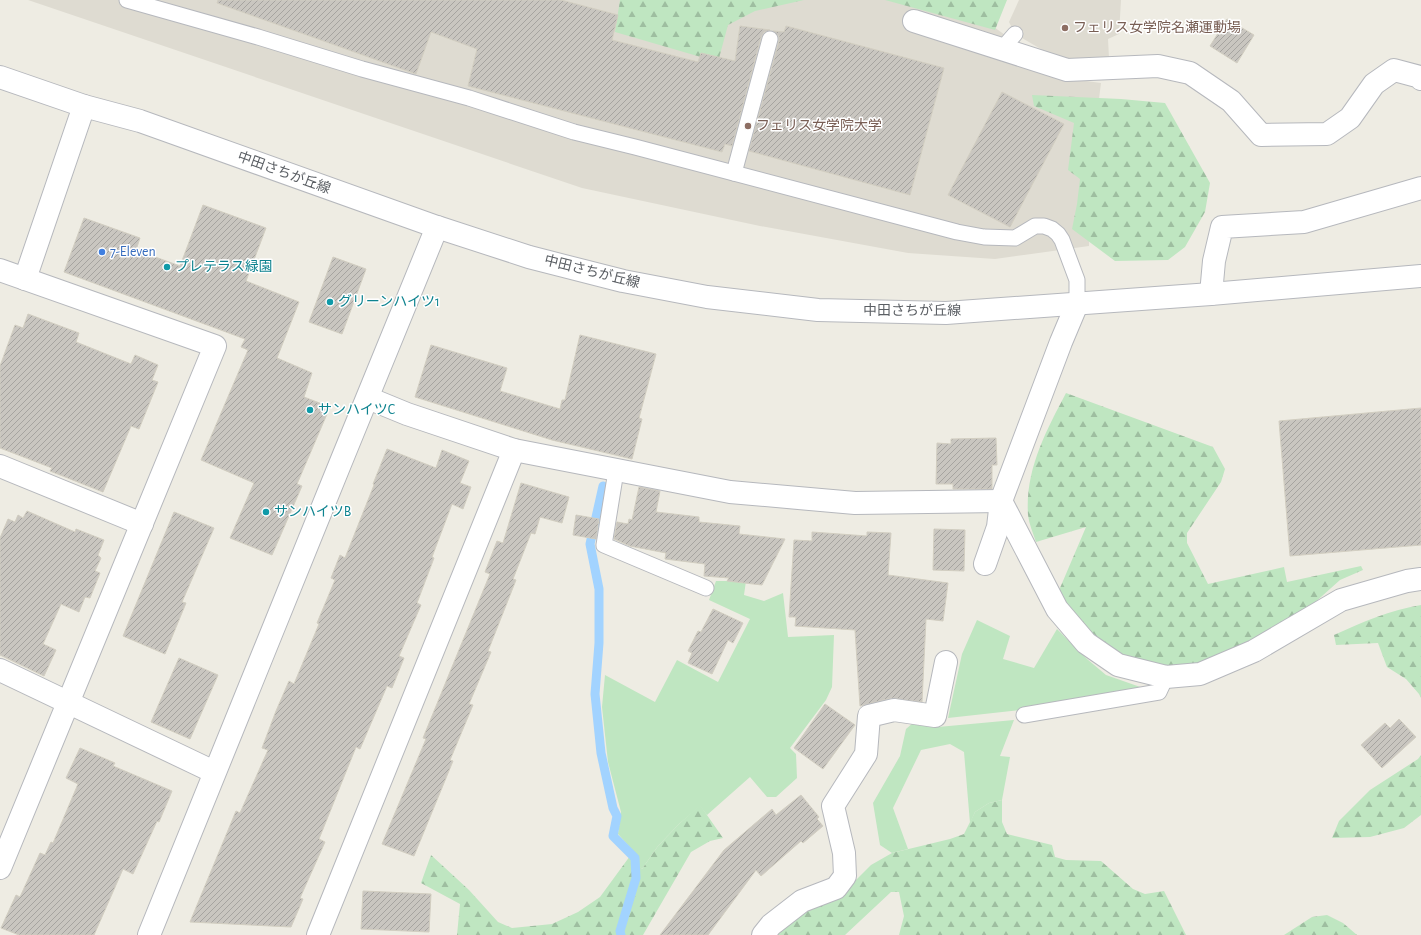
<svg xmlns="http://www.w3.org/2000/svg" width="1421" height="935" font-family="'Alegreya Sans','Noto Sans JP',sans-serif">
  <style>
    .education { fill: #dedbd1 }
    .grass { fill: #bfe6c1 }
    .forest { fill: url(#forest-firs) }
    .lines { fill: none; stroke-linecap: round; stroke-linejoin: round }
    .stream { stroke: #a2d3ff; stroke-width: 9 }
    .building { fill: url(#building-hatch); stroke: #d2cec1 }
    .service-casing { stroke: #b6b8bd; stroke-width: 17 }
    .minor-casing { stroke: #b6b8bd; stroke-width: 24 }
    .tertiary-casing { stroke: #b6b8bd; stroke-width: 24 }
    .service { stroke: #fff; stroke-width: 15 }
    .minor { stroke: #fff; stroke-width: 22 }
    .tertiary { stroke: #fff; stroke-width: 22 }
    .education-dot { fill: #8d6e63; stroke: #fff; stroke-width: 1.5 }
    .shop-dot { fill: #3f7fe0; stroke: #fff; stroke-width: 1.5 }
    .culture-dot { fill: #0f9aa8; stroke: #fff; stroke-width: 1.5 }
    .labels { text-anchor: middle; dominant-baseline: central; stroke-width: 3; stroke-linejoin: round; paint-order: stroke }
    .education-label { font-size: 14px; fill: #785e54; stroke: #fff; text-anchor: start }
    .street-label { font-size: 14px; fill: #5b5f64; stroke: #fff }
    .shop-label { font-size: 14px; fill: #366cbe; stroke: #fff; text-anchor: start }
    .culture-label { font-size: 14px; fill: #0d838f; stroke: #fff; text-anchor: start }
  </style>
  <defs>
    <pattern id="forest-firs" width="22" height="20" patternUnits="userSpaceOnUse"><rect width="22" height="20" fill="#bfe6c1"/><path d="M5 1l3.5 6h-7zM16 11l3.5 6h-7z" fill="#9ebea0"/></pattern>
    <pattern id="building-hatch" width="6" height="6" patternUnits="userSpaceOnUse"><rect width="6" height="6" fill="#c9c6c0"/><path d="M-1 1l2-2M0 6l6-6M5 7l2-2" fill="none" stroke="#a6a4a0"/></pattern>
  </defs>
  <rect width="100%" height="100%" fill="#eeece3"/>
  <g class="education">
    <path d="M28,0h929l107,78 37,5 -11,86 -1,77 -94,13 -87,-6 -148,-27 -178,-38z"/>
    <path d="M1019,0h102l-2,34 -11,5 1,19 -28,4 -23,-3 -43,-25 -6,-12z"/>
  </g>
  <g class="grass">
    <path d="M716,581h30l-2,14 20,6 19,-8 5,44 46,-2 -2,52 -6,13 -36,48 6,6 1,24 -21,19h-9l-17,-20 -43,38 -7,-9 -21,18 -21,22 -16,23 -4,-3v-10l-20,-22 3,-22 -13,-50 -6,-55 3,-32 50,27 22,-42 41,22 32,-63 -41,-19z"/>
    <path d="M977,620l33,16 -7,23 31,9 23,-39 30,30 19,16 40,14 -99,18 -99,11 14,-64z"/>
    <path d="M1014,720l-14,36 10,1 -8,43 -13,3 -14,9 -5,11 -6,-71 -14,-8 -29,6 -28,58 15,41 -16,4 -12,-8 -7,-42 27,-47 6,-27 8,-7 24,5z"/>
  </g>
  <g class="forest">
    <path d="M620,0h184l-49,11 -27,14 -10,37 -103,-30z"/>
    <path d="M885,0h122l-12,30z"/>
    <path d="M1032,95l89,4 44,4 45,80 -5,29 -20,35 -17,13 -53,1 -43,-32 5,-25 3,-25 -12,-9 6,-47 -40,-17z"/>
    <path d="M1066,393l147,54 12,22 -4,13 -34,51v10l21,41 76,-17 3,15 74,-16 2,4 -23,10 -28,25 -46,29 -82,36 -50,-7 -42,-23 -35,-45 29,-68 -50,15c-3,-9 -7,-18 -8,-27 -3,-45 18,-84 38,-122z"/>
    <path d="M1421,605v93l-2,-4 -13,-15 -19,-12 -9,-24 -42,2 -2,-10c29,-13 56,-25 87,-30z"/>
    <path d="M1421,755v60l-17,13 -34,9 -38,1 7,-17 31,-31 48,-31z"/>
    <path d="M1002,800v22l5,12 45,11 3,12 11,3 35,1 32,28 12,5 19,-3 22,44h-287l5,-19 -5,-24h-8l-46,43h-70l21,-21 57,-31 18,-18 21,-12 58,-14 14,-5 11,-22 14,-9z"/>
    <path d="M700,805l23,33 -13,3 -19,11 -48,83h-186l3,-31 -39,-21 10,-28 38,35 29,32 14,6 40,-4 26,-12 22,-15 30,-41 12,13 16,-23 21,-22z"/>
    <path d="M1327,915l16,8 14,12h-73l28,-18z"/>
  </g>
  <g class="lines">
    <path class="stream" d="M603,486l-13,58 9,45v54l-4,51 6,59 12,55 4,8 -4,20 22,22 1,20 -16,53 1,4"/>
  </g>
  <g class="building">
    <path d="M218,0h343l57,15 -6,25 86,22 3,-9 34,8 5,-35 30,4 -6,2 -3,5 -29,109 -7,-2 -3,8 -254,-66 9,-37 -46,-17 -15,42 -199,-71z"/>
    <path d="M1227,19l27,16 -17,28 -27,-17z"/>
    <path d="M786,26l158,42 -34,127 -161,-44 30,-110v-5l-6,-5 11,1z"/>
    <path d="M1002,92l62,32 -54,103 -62,-32z"/>
    <path d="M203,205l63,23 -20,53 53,21 -22,56 35,15 -8,24 26,10 -33,77 5,2 -30,69 -42,-17 24,-55 -53,-23 47,-110 -7,-3 4,-8 -181,-67 20,-54 56,20 -4,12 44,16z"/>
    <path d="M333,257l33,12 -24,65 -33,-12z"/>
    <path d="M28,314l51,19 -3,9 55,22 4,-9 23,10 -6,15 6,2 -19,47 -8,-3 -28,66 -53,-21 2,-3 -52,-20v-82l15,-41 8,3z"/>
    <path d="M580,335l76,19 -17,64 3,1 -10,40 -80,-19 -137,-43 16,-52 76,23 -7,23 60,18 2,-9h3z"/>
    <path d="M1421,408v137l-131,11 -11,-135z"/>
    <path d="M996,438l1,27h-5v24h-39v-5h-17l1,-41 14,1v-5z"/>
    <path d="M387,449l49,19 6,-18 27,11 -9,22 11,4 -8,22 -11,-5 -20,53 2,1 -17,45 4,2 -22,51 5,2 -12,30 -5,-2 -27,63 -4,-2 -37,92 6,3 -25,56 3,1 -12,28 -101,-5 46,-111 4,2 28,-63 -6,-2 14,-37 13,-30 5,3 25,-60 -2,-1 18,-43 -4,-2 9,-23 5,3 29,-73 -1,-1z"/>
    <path d="M521,483l48,14 -7,26 -22,-6 -5,17 -4,-1 -18,46 3,1 -28,71 3,1 -22,52 4,1 -23,55 3,1 -39,95 -32,-12 44,-105 -3,-1 67,-164 -5,-2 12,-31 6,2z"/>
    <path d="M639,487l21,4 -4,21 43,5v5l41,4 -1,8 46,5 -23,46 -35,-4 2,-3 -25,-2 1,-12 -40,-5 1,-6 -36,-7 -16,-7 3,-17 11,2 1,-5 3,1z"/>
    <path d="M27,511l48,21 1,-3 28,11 -6,15 3,3 -6,13 5,2 -10,25 -5,-1 -6,15 -18,-8 -18,40 13,6 -12,26 -44,-21v-117l8,-19 7,3 3,-7 5,3z"/>
    <path d="M174,512l40,16 -32,74 4,1 -21,51 -42,-18z"/>
    <path d="M576,515l23,4 -3,20 -23,-4z"/>
    <path d="M934,529l31,1 -1,41 -31,-1z"/>
    <path d="M812,532l55,4v-4l24,1 -3,42 60,8 -5,38 -17,-2 -4,83 -31,-4 -31,8 -5,-76 -60,-4 1,-9h-7l5,-77 18,1z"/>
    <path d="M713,609l30,14 -10,20 -5,-3 -16,34 -24,-11 4,-10 -4,-2 10,-20 3,1z"/>
    <path d="M179,658l39,17 -28,64 -39,-17z"/>
    <path d="M825,704l30,21 -32,44 -29,-21z"/>
    <path d="M1399,719l17,18 -34,31 -21,-23 24,-22 5,5z"/>
    <path d="M80,748l35,15 -2,3 59,25 -13,31 -2,-1 -24,53 -10,-5 -29,66h-75l-18,-7 15,-33 4,2 20,-44 5,2 6,-13 2,1 25,-59 -12,-6z"/>
    <path d="M801,795l18,22 -2,2 6,7 -20,17 -2,-2 -40,35 -5,-6 -48,65h-48l64,-85 48,-41 4,6z"/>
    <path d="M363,891l68,3 -2,38 -68,-3z"/>
  </g>
  <g class="lines">
    <defs>
      <g id="service">
        <path d="M127,0l131,37 104,32 107,29 105,34 61,15 322,85 27,5 31,1 20,-12h9l8,3 6,5 4,6 15,40v24"/>
        <path d="M1002,49l13,-15"/>
        <path d="M734,173l36,-134"/>
        <path d="M616,471l-12,74 102,43"/>
        <path d="M1024,715l135,-23 7,-15"/>
      </g>
      <g id="minor">
        <path d="M914,21l153,49 91,-4 32,7 41,28 30,34 66,-1 23,-16 24,-34 20,-14 26,7 1,2"/>
        <path d="M0,270l215,76 -215,522"/>
        <path d="M25,279l59,-173"/>
        <path d="M1211,294l3,-33 8,-34 82,-5 117,-34"/>
        <path d="M368,398l39,16 107,36 216,42 125,11 146,-2"/>
        <path d="M0,466l142,58"/>
        <path d="M1001,501l56,108 29,34 32,22 48,12 34,-3 54,-23 87,-51 66,-19 14,-2"/>
        <path d="M985,564l13,-37 3,-26 60,-159 16,-38"/>
        <path d="M0,670l214,102"/>
        <path d="M318,935l196,-485"/>
        <path d="M763,935l8,-10 31,-24 34,-13 9,-12 -1,-23 -11,-47 33,-52 3,-38 25,-6 41,6 11,-54"/>
      </g>
      <g id="tertiary">
        <path d="M0,77l84,29 56,15 297,106 92,30 94,24 84,16 111,13 128,3 265,-19 210,-18"/>
        <path d="M149,935c94,-237 192,-472 288,-708"/>
      </g>
    </defs>
    <use href="#service" class="service-casing"/>
    <use href="#minor" class="minor-casing"/>
    <use href="#tertiary" class="tertiary-casing"/>
    <use href="#service" class="service"/>
    <use href="#minor" class="minor"/>
    <use href="#tertiary" class="tertiary"/>
  </g>
  <g class="education-dot">
    <circle cx="1065" cy="28" r="4"/>
    <circle cx="748" cy="126" r="4"/>
  </g>
  <circle class="shop-dot" cx="102" cy="252" r="4"/>
  <g class="culture-dot">
    <circle cx="167" cy="267" r="4"/>
    <circle cx="330" cy="302" r="4"/>
    <circle cx="310" cy="410" r="4"/>
    <circle cx="266" cy="512" r="4"/>
  </g>
  <g class="labels">
    <g class="education-label">
      <text x="1073" y="28">フェリス女学院名瀬運動場</text>
      <text x="756" y="126">フェリス女学院大学</text>
    </g>
    <g class="street-label">
      <text transform="translate(284 173) rotate(20)">中田さちが丘線</text>
      <text transform="translate(592 272) rotate(14)">中田さちが丘線</text>
      <text x="912" y="311">中田さちが丘線</text>
    </g>
    <g class="shop-label">
      <text x="110" y="252">7-Eleven</text>
    </g>
    <g class="culture-label">
      <text x="175" y="267">プレテラス緑園</text>
      <text x="338" y="302">グリーンハイツ1</text>
      <text x="318" y="410">サンハイツC</text>
      <text x="274" y="512">サンハイツB</text>
    </g>
  </g>
</svg>
